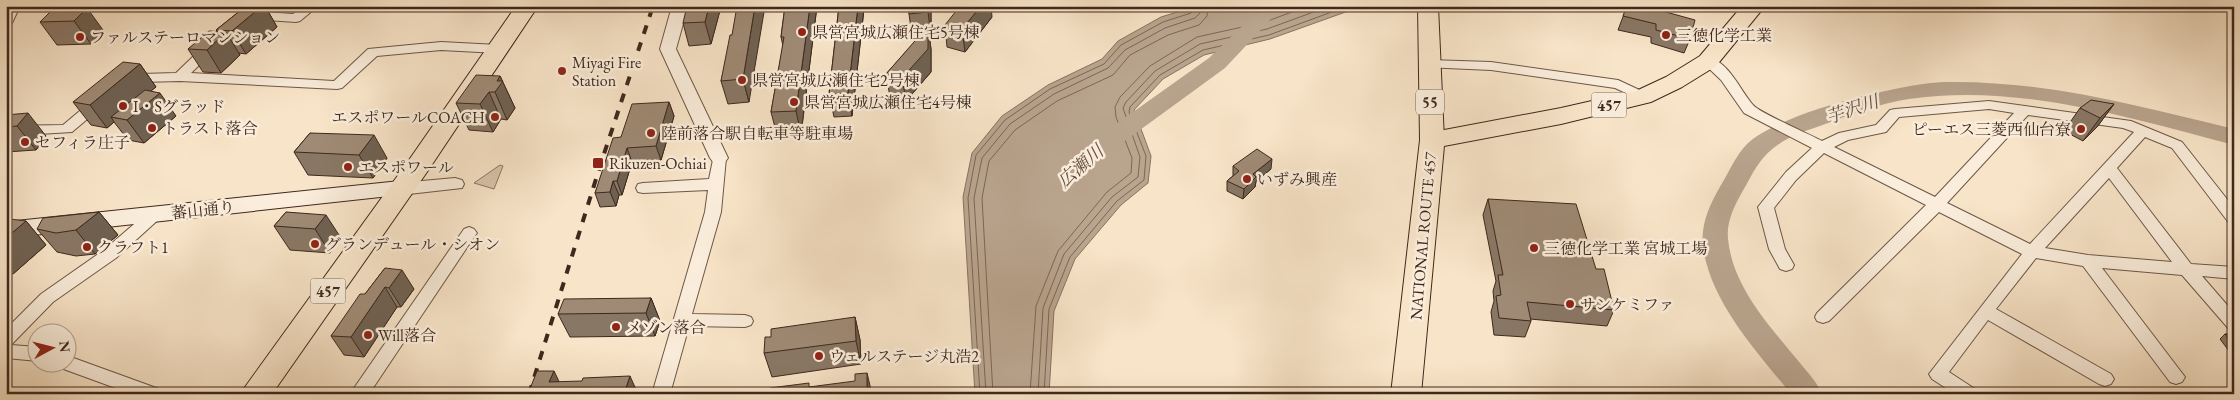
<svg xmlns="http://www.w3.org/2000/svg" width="2240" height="400" font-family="'EB Garamond','Noto Serif JP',serif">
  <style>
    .green { fill: #d9c4ab; stroke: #8c7664 }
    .water { fill: #b9a48e; stroke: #887260 }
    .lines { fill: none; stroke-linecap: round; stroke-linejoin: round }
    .shore { stroke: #7c6655; stroke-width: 1 }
    .river { fill: #b9a48e; fill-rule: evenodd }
    .minor-casing { stroke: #6d5747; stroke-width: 2 }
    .tertiary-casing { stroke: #6d5747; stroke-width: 2 }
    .secondary-casing { stroke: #3f281c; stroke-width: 2 }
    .primary-casing { stroke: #3f281c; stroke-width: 2 }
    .trunk-casing { stroke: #3f281c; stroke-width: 2 }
    .minor { fill: #faeddb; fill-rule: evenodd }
    .tertiary { fill: #faeddb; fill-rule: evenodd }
    .secondary { fill: #faeddb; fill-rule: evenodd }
    .primary { fill: #f8e4c8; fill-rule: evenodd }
    .trunk { fill: #f8e4c8; fill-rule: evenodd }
    .rail { stroke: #3f281c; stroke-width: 4; stroke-dasharray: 9 9; stroke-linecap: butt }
    .wall { fill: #897765; stroke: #3f281c }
    .shaded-wall { fill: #6f6152; stroke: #3f281c }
    .building { fill: #9f8a75; stroke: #3f281c }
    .poi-dot { fill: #8f2418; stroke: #faeddb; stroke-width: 2 }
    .labels { text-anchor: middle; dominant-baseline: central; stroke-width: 5; stroke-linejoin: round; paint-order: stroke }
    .shield { fill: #faeddb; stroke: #776355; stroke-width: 1 }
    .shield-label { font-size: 15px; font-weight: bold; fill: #3f281c }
    .poi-label { font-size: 16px; fill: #3f281c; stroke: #faeddb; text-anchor: start }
    .street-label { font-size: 16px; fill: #3f281c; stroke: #faeddb }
    .water-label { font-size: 18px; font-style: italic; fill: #644d3e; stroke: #faeddb }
  </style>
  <rect width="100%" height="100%" fill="#f8e4c8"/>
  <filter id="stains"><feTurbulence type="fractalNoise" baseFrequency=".004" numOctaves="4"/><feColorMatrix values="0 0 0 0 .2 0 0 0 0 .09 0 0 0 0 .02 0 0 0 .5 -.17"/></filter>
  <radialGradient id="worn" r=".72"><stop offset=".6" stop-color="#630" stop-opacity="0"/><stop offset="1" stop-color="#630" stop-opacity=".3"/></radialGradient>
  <path class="green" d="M500,165l3,1 -9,23 -20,-6z"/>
  <path class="water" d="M1197,6h160l-3,3 -84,30 -66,16 -41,24 -29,31 17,46 -3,27 -27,22 -46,54 -21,52 -5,83h-74l-12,-197 9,-44 30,-37 46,-31 54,-26 16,-18 43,-24z"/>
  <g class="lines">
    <g class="shore">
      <path d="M980,394l-12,-196 8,-43 29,-35 45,-31 54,-25 17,-19 42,-23 28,-9 4,-7"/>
      <path d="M986,394l-12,-196 8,-40 28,-34 44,-30 54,-26 17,-18 40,-22 30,-10 5,-5 1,-7"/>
      <path d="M993,394l-11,-196 7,-37 26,-31 42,-29 56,-26 17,-20 38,-20 31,-10 8,-9 1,-10"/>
      <path d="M1030,394l6,-88 22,-55 49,-59 24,-19 1,-15 -16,-41 -1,-10 5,-10 30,-31 47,-29 68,-15 43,-16"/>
      <path d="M1038,394l5,-86 21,-54 48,-57 26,-20 2,-20 -17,-49 3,-6 29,-31 45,-27 67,-15 63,-23"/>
      <path d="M1044,394l5,-85 21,-52 47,-56 27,-21 2,-24 -17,-44 1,-5 30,-32 43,-25 66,-15 79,-29"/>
    </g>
    <g class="river">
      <path d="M1263,6h24l-16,13 -46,49 -107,78 -8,2 -8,-2 -4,-6 4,-6 107,-76z"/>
      <path d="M1944,82c100,-2 194,24 290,47v16c-105,-27 -215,-62 -325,-46 -27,4 -55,14 -81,24 -37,13 -59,19 -78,55 -10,19 -24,38 -22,61 5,49 42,87 72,124 8,10 17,19 22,31h-31c-33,-41 -77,-88 -87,-141 -5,-26 4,-45 17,-68 8,-13 15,-30 26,-41 32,-31 152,-60 197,-62z"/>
    </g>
    <defs>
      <g id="minor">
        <path d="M8,6h12l-8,17 -6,4z"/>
        <path d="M304,6h14l-18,15 -4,1 -46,-3 -6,-4 6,-4 43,3z"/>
        <path d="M441,42l57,3 7,4 -7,4 -57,-3 -64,6 -35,32 -5,1 -157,-8 -39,1 -11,3 -7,-4 2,-3 16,-4 35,-1 28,-27 5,-1 7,4 -25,24 143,8 34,-32z"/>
        <path d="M1708,57c21,5 32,33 45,48 7,8 56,29 69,36l17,-8 37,-8 14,-15 5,-1 94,-8 142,20 51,21 52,66v16l-5,-1 -57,-75 -27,-11 -28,31 74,96 43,3v12l-32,-3 32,37v17l-6,-2 -46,-53 -80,-7 83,109 -3,5 -6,2 -6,-2 -87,-116 -47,-8 -40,51 115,65 3,5 -3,5 -6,2 -6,-2 -111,-64 -39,52 26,17 3,5h-23l-23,-15 -3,-5 93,-120 -83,-42 -110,109 -6,2 -6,-2 -2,-4 2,-4 109,-108 -102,-52 -28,27 -22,28 11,41 9,16 -2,4 -6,2 -6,-2 -11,-20 -11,-42 28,-35 26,-24 -68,-35 -23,-33 -20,-19zM1989,109l25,4 -79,84 -101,-50 14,-7 38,-8 13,-15zM2028,115l95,13 11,4 -104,112 -83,-41zM2109,178l63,84 -84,-7 -43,-7z"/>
        <path d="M1429,60l62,2 127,18 30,14 2,3 -7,4 -28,-13 -124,-18 -67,-3 -2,-3 2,-3z"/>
        <path d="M99,98l5,1 2,3 -2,3 -32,27 -66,4v-10l57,-1 31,-26z"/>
        <path d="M719,153l5,2 2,3 -5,54 -29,102 53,1 6,2 2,4 -2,4 -6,2 -56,-1 -19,68h-18l53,-182 3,-22 -65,3 -5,-1 -2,-4 2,-4 5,-1 66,-4 5,-24z"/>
        <path d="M153,211l5,1 3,4 -3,4 -42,38 -63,44 -42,43 27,2v14l-32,-3v-29l35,-35 63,-44 44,-38z"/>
        <path d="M469,227l5,2 3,4 -3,4 -105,157h-19l114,-165z"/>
        <path d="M68,356l91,33 3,5h-30l-74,-27 -2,-5h12z"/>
      </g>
      <g id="tertiary">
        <path d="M672,6h16l-12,43 52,109 -3,4 -6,2 -6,-2 -3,-4 -50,-109z"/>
        <path d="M455,178l7,2 2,4 -2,4 -62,7 -7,-1 -2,-5 2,-5 7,-1z"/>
      </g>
      <path id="secondary" d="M400,181l8,3 3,5 -3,5 -402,44v-16z"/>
      <path id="primary" d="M1418,6h20l6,134 -4,6 -8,2 -8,-2 -4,-6z"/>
      <g id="trunk">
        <path d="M516,6h22l-111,166 -155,222h-32l169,-234z"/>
        <path d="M1742,6h23l-49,60 -34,21 -31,15 -90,22 -117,22 -23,248h-30l29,-254 3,-6 138,-26 75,-17 30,-14 34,-21z"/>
      </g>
    </defs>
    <use href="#minor" class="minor-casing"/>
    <use href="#tertiary" class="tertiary-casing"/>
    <use href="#secondary" class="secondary-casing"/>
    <use href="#primary" class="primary-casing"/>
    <use href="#trunk" class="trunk-casing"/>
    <use href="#minor" class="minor"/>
    <use href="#tertiary" class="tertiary"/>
    <use href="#secondary" class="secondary"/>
    <use href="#primary" class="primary"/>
    <use href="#trunk" class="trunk"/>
    <path class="rail" d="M529,394l72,-231 52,-157"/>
  </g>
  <g class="wall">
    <path d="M246,6h19l12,21 -31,27 -7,-1 1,2 -19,18 -18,-1 -15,-23 29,-18 -1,-1z"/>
    <path d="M721,6l-10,38 -22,2 -6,-23z"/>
    <path d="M785,6h32l-16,128 -24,1 -6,-23 12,-66 -2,-9z"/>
    <path d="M839,6h25v3l-12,107 -18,1 -5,-23z"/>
    <path d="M909,6h22v29h-2l2,14v23l-25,29 -16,-4 -4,-23 34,-38h-8l-3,-22z"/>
    <path d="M1000,6h17l-3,4z"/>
    <path d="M1627,6l63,33 -6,14 -33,-10v-6l-33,-7z"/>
    <path d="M53,9l50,21 -12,14 -34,1 -17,-23z"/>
    <path d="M992,17l-27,35 -18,-5 -2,-22z"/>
    <path d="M732,35l17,67 -21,2 -7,-23z"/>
    <path d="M140,64l16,23 -6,4 26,25 -32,27 -16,-3 -14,-18 -7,6 -16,-3 -18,-23z"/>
    <path d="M500,76l15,32 -8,12 -6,-1 -8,13 -24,-2 -13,-27z"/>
    <path d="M669,102l5,14 -13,44 -29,2 -10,33h-3l-3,11 -16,1 -5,-14 26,-56z"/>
    <path d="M2114,104l-17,23 -14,14 -19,-10 16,-23z"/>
    <path d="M6,115l40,21 -10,14 -30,2z"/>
    <path d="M310,133l77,25 -14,20 -65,-3 -14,-23z"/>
    <path d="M1233,166l38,3 -15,12 -1,6 -12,12 -16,-8v-10l6,-5z"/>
    <path d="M1488,199l108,70 18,41 -7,16 -77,-7 1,2 -6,16 -31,-2 -3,-23 3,-11 -1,-10 3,-10 -13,-66z"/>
    <path d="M99,212l19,23 -23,19 -19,2 -19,-4 -20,-23z"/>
    <path d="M286,212l55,26 -11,15 -40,-3 -16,-24z"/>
    <path d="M26,221l20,24 -33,29 -7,-1v-51z"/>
    <path d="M385,268l29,21 -13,18h-4l-33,50 -20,-2 -13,-19 34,-42z"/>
    <path d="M651,298l9,23 -5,15 -85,1 -12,-23z"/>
    <path d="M855,317l5,23 1,24 -89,13 -8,-24z"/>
    <path d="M2225,334l9,1v16h-5l-9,-12z"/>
  </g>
  <g class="shaded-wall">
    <path d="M262,6h3l12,21 -31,27 -14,-23z"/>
    <path d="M709,6l12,1 -10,37 -6,-22z"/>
    <path d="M755,6h10l-16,96 -6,-23z"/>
    <path d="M810,6h7l-16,128 -5,-23z"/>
    <path d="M858,6h6v3l-12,107 -4,-23z"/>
    <path d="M928,6h3v29l-3,-23z"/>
    <path d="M981,6h10l1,11 -27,35 -3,-23z"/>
    <path d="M87,8l16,22 -12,14 -17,-23z"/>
    <path d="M928,26l3,23v23l-25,29 -4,-23z"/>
    <path d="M226,32l14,23 -19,18 -14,-23z"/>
    <path d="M140,64l16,23 -38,31 -7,-1 3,5 -7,6 -17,-23z"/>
    <path d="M500,76l15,32 -8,12 -12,-28 2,-11z"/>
    <path d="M489,92l12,27 -8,13 -13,-28z"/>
    <path d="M160,93l16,23 -32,27 -17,-23z"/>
    <path d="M669,102l5,14 -13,44 -5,-14z"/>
    <path d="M2114,104l-17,23 -14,14 17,-23z"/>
    <path d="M28,113l18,23 -10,14 -19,-24z"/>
    <path d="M374,135l13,23 -14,20 -14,-23z"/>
    <path d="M627,148l5,14 -10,33 -5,-14z"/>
    <path d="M1272,159l-1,10 -15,12 -1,6 -12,12 1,-10 9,-15z"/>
    <path d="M613,181l6,14 -3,11 -6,-14z"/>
    <path d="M99,212l19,23 -23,19 -19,-24z"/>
    <path d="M326,215l15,23 -11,15 -15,-24z"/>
    <path d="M26,221l20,24 -33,29 -7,-7v-29z"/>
    <path d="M402,270l12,19 -13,18 -12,-19z"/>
    <path d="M385,287l12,20 -33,50 -13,-20z"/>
    <path d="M651,298l9,23 -5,15 -9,-23z"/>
    <path d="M855,317l5,23 1,24 -5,-23z"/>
    <path d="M554,371l11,23 -16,-12z"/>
    <path d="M867,373l5,21h-5z"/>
    <path d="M630,376l8,18h-14z"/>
  </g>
  <g class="building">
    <path d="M246,6h16l-30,25 -16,-1z"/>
    <path d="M687,6h22l-4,16 -22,1z"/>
    <path d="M737,6h18l-12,73 -22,2 9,-46h2z"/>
    <path d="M785,6h25l-14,105 -25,1 13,-75h-3z"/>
    <path d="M839,6h19l-10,87 -19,1z"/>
    <path d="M909,6h19v6l-19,2z"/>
    <path d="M960,6h21l-19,23 -17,-4z"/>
    <path d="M1627,6h17l51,14 -5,19 -34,-9v-6l-33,-8z"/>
    <path d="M87,8l-13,13 -34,1 13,-13z"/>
    <path d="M928,26v23l-26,29 -16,-4z"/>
    <path d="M209,31l17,1 -19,18 -19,-1z"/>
    <path d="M123,62l17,2 -50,41 -17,-3z"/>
    <path d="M476,75l24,1 -3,5h6l-8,11h-6l-9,12 -24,-1z"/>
    <path d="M145,90l15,3 -33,27 -16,-3z"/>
    <path d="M2091,100l23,4 -14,14 -20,-10z"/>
    <path d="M669,102l-13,44 -29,2 -10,33h-4l-3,11 -15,1 18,-55 8,-1 11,-33z"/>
    <path d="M28,113l-11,13 -11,1v-12z"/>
    <path d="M310,133l64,2 -15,20 -65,-3z"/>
    <path d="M1257,149l15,10 -19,15 3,3 -12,12 -17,-8 12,-10 -6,-5z"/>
    <path d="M1488,199l88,5 20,65h8l10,41 -87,-8 4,19 -32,-3 -3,-22 5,-1 -3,-20h5z"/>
    <path d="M99,212l-23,18 -20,3 -19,-4 6,-11z"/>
    <path d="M286,212l40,3 -11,14 -41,-3z"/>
    <path d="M10,219l16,2 -20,17v-16z"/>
    <path d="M385,268l17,2 -13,18 -4,-1 -34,50 -20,-1 29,-42h5z"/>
    <path d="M651,298l-5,15 -88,1 6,-15z"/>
    <path d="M855,317l1,24 -92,12 1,-16h6v-8z"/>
    <path d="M2225,334l9,1v11z"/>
    <path d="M537,371h17l-5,11 33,-1 1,-3 47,-2 -6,18h-96z"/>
    <path d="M867,373v21h-98l1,-6 39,-5v4l46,-6v-7z"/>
  </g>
  <g class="poi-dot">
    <circle cx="802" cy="32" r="5"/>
    <circle cx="1666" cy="35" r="5"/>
    <circle cx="80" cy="37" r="5"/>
    <circle cx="562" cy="71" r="5"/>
    <circle cx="742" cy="80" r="5"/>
    <circle cx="794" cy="102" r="5"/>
    <circle cx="123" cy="106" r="5"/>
    <circle cx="495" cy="117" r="5"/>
    <circle cx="152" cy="128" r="5"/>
    <circle cx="2081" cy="129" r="5"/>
    <circle cx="651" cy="133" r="5"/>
    <circle cx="25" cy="142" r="5"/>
    <rect x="592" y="157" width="12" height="12" rx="2.5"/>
    <circle cx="348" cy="167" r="5"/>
    <circle cx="1247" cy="179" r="5"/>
    <circle cx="315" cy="244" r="5"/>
    <circle cx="87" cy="247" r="5"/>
    <circle cx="1534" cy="248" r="5"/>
    <circle cx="1570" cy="304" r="5"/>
    <circle cx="616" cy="327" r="5"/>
    <circle cx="368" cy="335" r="5"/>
    <circle cx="819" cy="356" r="5"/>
  </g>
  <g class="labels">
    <g class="shield">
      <rect x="1416" y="89.5" width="28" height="25" rx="4"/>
      <rect x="1591.5" y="92.5" width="35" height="25" rx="4"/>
      <rect x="310.5" y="278.5" width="35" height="25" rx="4"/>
    </g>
    <g class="shield-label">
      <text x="1430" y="102">55</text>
      <text x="1609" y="105">457</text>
      <text x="328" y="291">457</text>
    </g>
    <g class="poi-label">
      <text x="812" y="32">県営宮城広瀬住宅5号棟</text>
      <text x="1676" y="35">三徳化学工業</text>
      <text x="90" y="37">ファルステーロマンション</text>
      <text x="572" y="62">Miyagi Fire<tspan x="572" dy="18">Station</tspan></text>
      <text x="752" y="80">県営宮城広瀬住宅2号棟</text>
      <text x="804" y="102">県営宮城広瀬住宅4号棟</text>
      <text x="133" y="106">I・Sグラッド</text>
      <text x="485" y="117" text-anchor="end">エスポワールCOACH</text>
      <text x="162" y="128">トラスト落合</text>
      <text x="2071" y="129" text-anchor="end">ピーエス三菱西仙台寮</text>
      <text x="661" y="133">陸前落合駅自転車等駐車場</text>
      <text x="35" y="142">セフィラ庄子</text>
      <text x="609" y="163">Rikuzen-Ochiai</text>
      <text x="358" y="167">エスポワール</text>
      <text x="1257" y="179">いずみ興産</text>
      <text x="325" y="244">グランデュール・シオン</text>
      <text x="97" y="247">クラフト1</text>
      <text x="1544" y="248">三徳化学工業 宮城工場</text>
      <text x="1580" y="304">サンケミファ</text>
      <text x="626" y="327">メゾン落合</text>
      <text x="378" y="335">Will落合</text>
      <text x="829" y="356">ウェルステージ丸浩2</text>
    </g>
    <g class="street-label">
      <text transform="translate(203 210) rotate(-6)">蕃山通り</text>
      <text transform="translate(1423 236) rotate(-85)">NATIONAL ROUTE 457</text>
    </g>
    <g class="water-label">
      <text transform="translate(1852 109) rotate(-19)">芋沢川</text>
      <text transform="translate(1080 166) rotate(-41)">広瀬川</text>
    </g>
  </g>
  <rect width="2240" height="400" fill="none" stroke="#f8e4c8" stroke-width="25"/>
  <rect x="8" y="8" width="2225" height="385" fill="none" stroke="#3f281c" stroke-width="2.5"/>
  <rect x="12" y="12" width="2215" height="375" fill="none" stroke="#3f281c"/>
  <g transform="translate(52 348) rotate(83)"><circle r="24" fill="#faeddb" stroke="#af9e8f"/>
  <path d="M0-4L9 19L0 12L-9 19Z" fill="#8f2418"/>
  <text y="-8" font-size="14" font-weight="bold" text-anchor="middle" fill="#3f281c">N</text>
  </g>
  <rect width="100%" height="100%" filter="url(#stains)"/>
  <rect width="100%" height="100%" fill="url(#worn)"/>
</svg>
